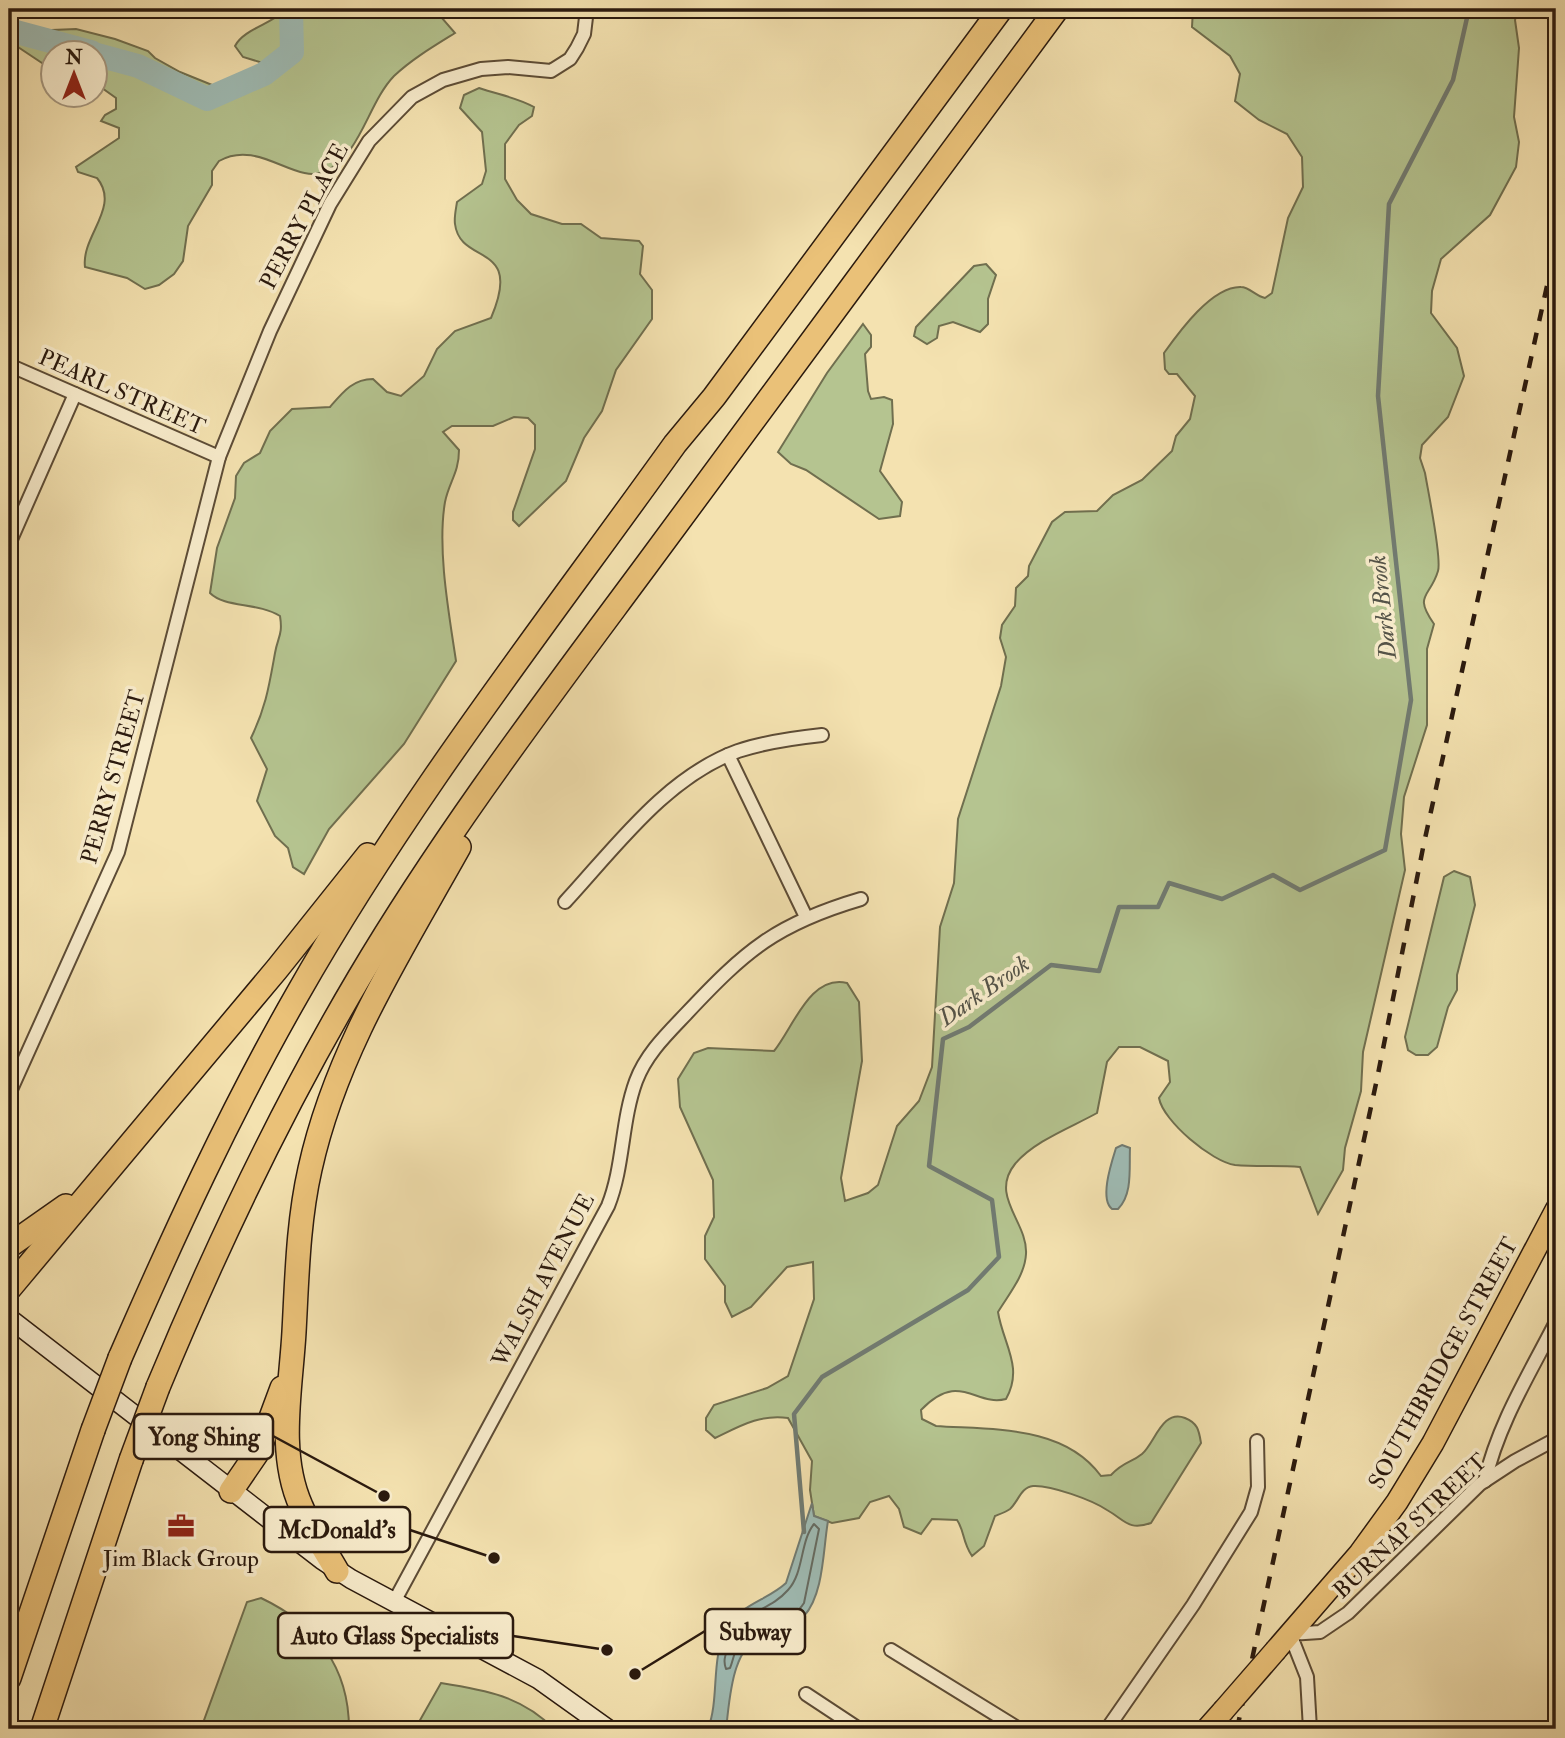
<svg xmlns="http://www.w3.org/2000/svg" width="1565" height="1738" font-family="'IM FELL Double Pica',serif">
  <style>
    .green { fill: #b5c490; stroke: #706f4f; stroke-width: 2 }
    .water { fill: #9fbcb5; stroke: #717b72; stroke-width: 2 }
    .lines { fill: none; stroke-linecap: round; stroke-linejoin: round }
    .shore { stroke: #656b62; stroke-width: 2 }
    .stream { stroke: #717b72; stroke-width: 4.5 }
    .river { stroke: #9fbcb5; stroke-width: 24 }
    .street-casing { stroke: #5d4c36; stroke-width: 16 }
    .secondary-casing { stroke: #2b1a0e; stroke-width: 21 }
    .primary-casing { stroke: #2b1a0e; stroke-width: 24 }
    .highway-casing { stroke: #2b1a0e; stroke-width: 26 }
    .street { stroke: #f8eccc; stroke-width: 12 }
    .secondary { stroke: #f8eccc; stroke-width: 18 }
    .primary { stroke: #eac178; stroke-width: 21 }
    .highway { stroke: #eac178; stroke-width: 23 }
    .rail { stroke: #2b1a0e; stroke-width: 4.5; stroke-dasharray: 12 12; stroke-linecap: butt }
    .primary-bridge-casing { stroke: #2b1a0e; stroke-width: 24; stroke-linecap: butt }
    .highway-bridge-casing { stroke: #2b1a0e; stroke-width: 26; stroke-linecap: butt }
    .primary-bridge { stroke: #eac178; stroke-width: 21 }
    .highway-bridge { stroke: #eac178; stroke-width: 23 }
    .labels { text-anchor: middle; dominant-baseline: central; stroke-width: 7; stroke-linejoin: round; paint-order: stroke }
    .street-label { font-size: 23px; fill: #2b1a0e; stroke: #f8eccc }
    .poi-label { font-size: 23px; fill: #2b1a0e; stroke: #f8eccc }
    .water-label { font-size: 24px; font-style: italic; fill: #545348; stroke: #f8eccc }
    .leader { fill: none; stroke: #2b1a0e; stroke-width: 2.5 }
    .callout-dot { fill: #2b1a0e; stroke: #f8eccc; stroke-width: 2.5 }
    .callout { fill: #f8eccc; stroke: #2b1a0e; stroke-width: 2.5 }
    .callout-label { font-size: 24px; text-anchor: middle; font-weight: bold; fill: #2b1a0e }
  </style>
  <rect width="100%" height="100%" fill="#f4e2b0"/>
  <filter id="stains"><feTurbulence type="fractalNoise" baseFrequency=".00286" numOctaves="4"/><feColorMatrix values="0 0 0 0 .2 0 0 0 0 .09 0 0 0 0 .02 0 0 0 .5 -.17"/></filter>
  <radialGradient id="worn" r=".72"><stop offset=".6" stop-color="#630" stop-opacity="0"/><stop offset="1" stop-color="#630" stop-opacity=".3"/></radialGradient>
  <g class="green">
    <path d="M282,9h164l-5,8 14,16c-21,13 -43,26 -61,43 -26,27 -33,78 -68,95 -30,15 -67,-33 -107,-10l-7,10v14l-24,41 -5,35 -9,13 -15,11 -14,4 -18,-11 -42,-11c-4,-31 36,-60 12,-89l-19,-6 -2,-5 43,-29v-10l-18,-7 4,-6 11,-6v-11l-21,-15 -1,-31h-42l-1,17 -42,-28 1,-15 17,5 49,-2 39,10 33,12 7,7 25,14 37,15 27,-5 19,-9v-10l-20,-6 -8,-11c8,-16 35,-22 48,-34z"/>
    <path d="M1193,9h326l-4,11 4,28 -5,69 5,25 -3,25 -26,48 -49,44 -9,32 -1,22 26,35 7,28 -16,41 -26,28 -2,13 5,15c3,18 17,85 13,98 -8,27 -25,23 -4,53l-7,25v76l-23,72 -3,37 4,36 -42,182 -2,39 -16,57 -2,22 -25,44 -18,-47c-22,-2 -44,0 -65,-2 -23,-3 -72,-44 -76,-67l11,-16 -2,-21 -28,-14h-21l-12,15 -10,51c-25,14 -63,28 -82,51 -26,32 13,58 11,90 -1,21 -17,40 -28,58 5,32 26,55 8,87 -31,8 -46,-29 -85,11l1,9 14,7c57,4 128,-1 165,50l10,-1c13,-14 20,-12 31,-21 13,-11 20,-45 43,-36 13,5 14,13 16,25l-50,80c-23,8 -26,-3 -44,-13 -15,-10 -56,-25 -74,-24 -12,1 -15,16 -23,23 -4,3 -10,5 -15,7l-11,30 -12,10c-10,-15 -7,-24 -15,-36l-25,-1 -11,15 -17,-7 -5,-18 -10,-13 -19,6 -11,16 -27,5 -18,-7 -4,-26 2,-29 -24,-43c-28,-4 -48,8 -73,20l-9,-8v-12l8,-13 53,-17 21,-12 26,-77 -1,-37 -26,5 -36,40 -19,10 -7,-15v-16l-20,-27v-23l9,-19 -1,-37 -33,-73 -2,-28 16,-26 14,-5 66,3c19,-23 36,-77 73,-68l12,19 3,59 -21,117 4,23 23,-8 10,-8 19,-59 22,-25 13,-34 8,-140 14,-44 4,-64 43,-133 5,-29 -6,-19 2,-13 13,-19 1,-18 12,-12 1,-10 23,-44 13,-10 32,-1 16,-16 29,-15 30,-29 4,-15 14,-17 5,-23 -18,-22h-8l-4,-5 -1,-16c15,-21 48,-67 77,-66 8,0 15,9 24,11l7,-5 16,-75 15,-31 -1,-30 -15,-23 -28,-14 -24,-19 5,-27 -10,-18 -38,-29z"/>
    <path d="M479,88c20,7 37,9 55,19l-2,9 -13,9 -14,19v35l12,21 14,14 31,10h19l20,14 38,3 4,5 -3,28 12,16v29l-36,51 -14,41 -18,27 -18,43 -47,45 -6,-6v-8l22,-63v-24l-7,-7 -14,-1 -21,9h-41l-9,6 16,18c0,23 -10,32 -14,52 -8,47 4,112 11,159l-52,83 -75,85 -25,45 -11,-7 -5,-19 -13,-12 -18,-35 10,-32 -16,-31c15,-31 18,-52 24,-85 3,-17 8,-18 5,-37 -23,-14 -55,-8 -70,-23l7,-45 18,-50 1,-22 8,-13 16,-10 10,-22 22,-22 38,-2c13,-15 23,-28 43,-28l14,13 14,4 23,-20 13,-27 18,-18 36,-13c33,-77 -31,-52 -36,-94 -1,-7 1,-15 2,-22l25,-18 4,-13 -4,-39 -22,-24 4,-13z"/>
    <path d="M986,264l10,11 -8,24v25l-8,8 -27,-10 -14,4 -2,12 -10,6 -13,-8 2,-9 58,-61z"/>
    <path d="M863,324l8,11v12l-6,7 3,37 3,8 13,-2 8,3 1,24 -13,47 22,31 -2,14 -21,3 -73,-49 -15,-6 -13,-12 49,-79z"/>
    <path d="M1454,871l16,6 5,28 -18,70v15l-9,17 -11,40 -9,8h-12l-8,-5 -3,-13 39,-160z"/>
    <path d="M261,1598c55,26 88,69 88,131h-143l-3,-6 44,-121z"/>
    <path d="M441,1683c44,7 81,13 113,46h-139z"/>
  </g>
  <g class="water">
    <path d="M1122,1145l8,3c-1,20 3,46 -12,61h-6c-13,-10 0,-48 4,-61z"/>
    <path d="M812,1503l2,13 14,5c-5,28 -4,73 -24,95 -7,9 -28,12 -39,17 -34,14 -35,65 -39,96h-18c12,-32 2,-70 19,-101 12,-23 41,-28 59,-45z"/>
  </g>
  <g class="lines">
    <path class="shore" d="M814,1524l5,5 -15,74c-14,23 -50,18 -66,43 -4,6 -5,15 -8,22l-4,1c-3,-8 -1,-13 2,-21 13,-42 37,-32 60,-58 16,-17 12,-49 26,-66z"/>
    <path class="stream" d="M804,1532l-10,-118 28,-37 146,-87 31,-33 -7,-57 -63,-34 14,-127 26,-12 82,-62 48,6 20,-64h39l11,-24 53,16 51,-24 27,15 85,-40 26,-150 -33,-304 11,-192 64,-124 16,-71"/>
    <g class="river">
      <path d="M9,30l82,22"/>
      <path d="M94,54l44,12 69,33 57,-25 28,-22 -1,-43"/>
    </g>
    <defs>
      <g id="street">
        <path d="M9,365l210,92"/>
        <path d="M9,544l66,-150"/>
        <path d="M728,755l78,162"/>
        <path d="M565,902c50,-54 101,-125 173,-151 27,-9 56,-13 84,-16"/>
        <path d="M9,1094l109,-242 101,-395 51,-126 60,-127 39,-63 43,-44 31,-17 38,-11 27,-2 43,4 19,-12 7,-11 7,-14 3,-25"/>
        <path d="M1485,1481c13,-57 45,-108 71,-159"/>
        <path d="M394,1602l214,-396c16,-40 13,-84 28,-125 10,-27 31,-47 50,-67 60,-64 90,-90 175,-115"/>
        <path d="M891,1650l128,79"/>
        <path d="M806,1694l53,35"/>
        <path d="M1107,1729l86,-124 58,-93 7,-25 -1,-46"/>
        <path d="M1310,1729l-3,-52 -17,-43 30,-2 28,-19 132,-129 35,-23 41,-22"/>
      </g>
      <path id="secondary" d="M9,1318l313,242 29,19 187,100 70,50"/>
      <g id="primary">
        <path d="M1276,1650l84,-97 37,-51 36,-59 123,-233"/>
        <path d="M1207,1729l16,-18"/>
      </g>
      <g id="highway">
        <path d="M9,1246l57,-40"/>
        <path d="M9,1289l268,-320 91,-114"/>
        <path d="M120,1358c54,-124 110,-246 177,-363 110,-194 249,-371 378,-551l39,-47 287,-388"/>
        <path d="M158,1387c58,-140 124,-279 201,-409 86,-145 189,-280 289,-415 136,-185 273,-369 409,-554"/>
        <path d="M231,1491l28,-41 23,-62"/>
        <path d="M337,1571c-12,-21 -27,-43 -36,-65 -24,-53 -10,-118 -7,-174 3,-55 4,-110 16,-163 26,-118 91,-218 149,-322"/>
        <path d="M9,1678l84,-248"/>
        <path d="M42,1729l89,-269"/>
      </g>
    </defs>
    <use href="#street" class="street-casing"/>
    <use href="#secondary" class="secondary-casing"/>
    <use href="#primary" class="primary-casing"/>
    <use href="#highway" class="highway-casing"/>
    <use href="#street" class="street"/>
    <use href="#secondary" class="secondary"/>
    <use href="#primary" class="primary"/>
    <use href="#highway" class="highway"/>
    <path class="rail" d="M1237,1729l140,-650 47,-236 132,-598"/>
    <defs>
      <path id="primary-bridge" d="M1223,1711l53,-61"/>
      <g id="highway-bridge">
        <path d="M93,1430l27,-72"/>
        <path d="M131,1460l27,-73"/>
      </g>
    </defs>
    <use href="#primary-bridge" class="primary-bridge-casing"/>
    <use href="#highway-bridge" class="highway-bridge-casing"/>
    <use href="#primary-bridge" class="primary-bridge"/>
    <use href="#highway-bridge" class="highway-bridge"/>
  </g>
  <defs>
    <symbol id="office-bare" viewBox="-9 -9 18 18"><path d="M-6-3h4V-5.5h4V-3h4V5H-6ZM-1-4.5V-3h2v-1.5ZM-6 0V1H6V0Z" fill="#8f2418" stroke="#f8eccc" stroke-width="2.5" paint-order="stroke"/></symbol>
  </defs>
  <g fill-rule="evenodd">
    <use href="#office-bare" x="162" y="1507" width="38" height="38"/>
  </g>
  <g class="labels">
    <g class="street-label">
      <text transform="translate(304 216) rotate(-62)">PERRY PLACE</text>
      <text transform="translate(122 392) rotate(24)">PEARL STREET</text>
      <text transform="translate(113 777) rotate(-74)">PERRY STREET</text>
      <text transform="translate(543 1280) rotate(-62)">WALSH AVENUE</text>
      <text transform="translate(1443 1363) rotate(-61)">SOUTHBRIDGE STREET</text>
      <text transform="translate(1410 1526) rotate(-43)">BURNAP STREET</text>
    </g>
    <g class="poi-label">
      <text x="181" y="1558">Jim Black Group</text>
    </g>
    <g class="water-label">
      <text transform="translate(1383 607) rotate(-96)">Dark Brook</text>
      <text transform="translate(984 991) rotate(-35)">Dark Brook</text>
    </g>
  </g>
  <path class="leader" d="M384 1496L273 1436M494 1558L410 1530M635 1674L705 1631M607 1650L513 1636"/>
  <g class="callout-dot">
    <circle cx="384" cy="1496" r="7"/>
    <circle cx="494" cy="1558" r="7"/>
    <circle cx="635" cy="1674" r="7"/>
    <circle cx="607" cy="1650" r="7"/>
  </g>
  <g class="callout">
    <rect x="134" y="1414" width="139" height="45" rx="7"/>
    <rect x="264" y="1507" width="146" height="45" rx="7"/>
    <rect x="705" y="1609" width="100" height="45" rx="7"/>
    <rect x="278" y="1613" width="235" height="45" rx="7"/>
  </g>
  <g class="callout-label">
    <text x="204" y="1445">Yong Shing</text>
    <text x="337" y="1538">McDonald's</text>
    <text x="755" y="1640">Subway</text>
    <text x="395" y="1644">Auto Glass Specialists</text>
  </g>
  <rect width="1565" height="1738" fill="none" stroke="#f4e2b0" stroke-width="35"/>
  <rect x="10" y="10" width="1544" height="1717" fill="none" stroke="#2b1a0e" stroke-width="3.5"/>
  <rect x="18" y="18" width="1530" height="1703" fill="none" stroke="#2b1a0e" stroke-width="2"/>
  <g transform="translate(74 74)"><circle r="33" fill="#f8eccc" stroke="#a69880" stroke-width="2"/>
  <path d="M0-5L12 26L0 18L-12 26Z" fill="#8f2418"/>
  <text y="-10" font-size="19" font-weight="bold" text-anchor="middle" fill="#2b1a0e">N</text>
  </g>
  <rect width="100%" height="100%" filter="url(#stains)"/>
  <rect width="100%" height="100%" fill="url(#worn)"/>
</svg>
